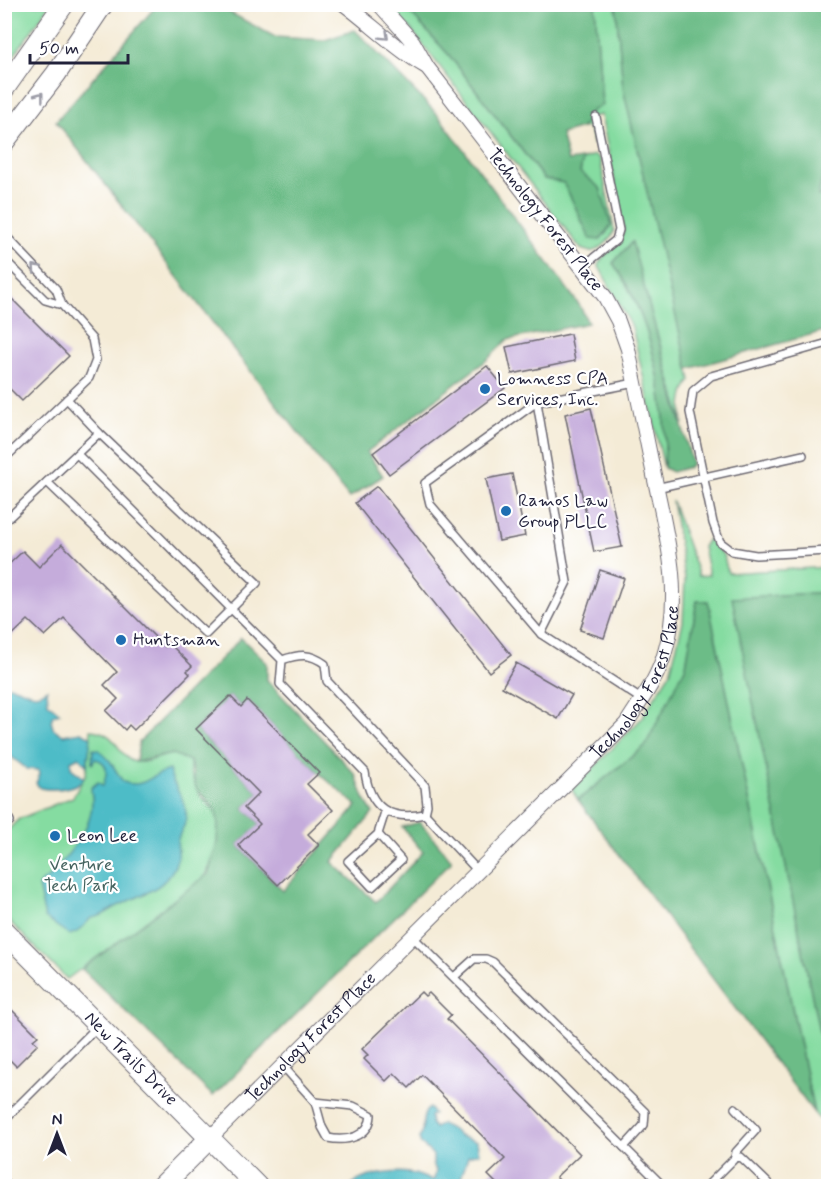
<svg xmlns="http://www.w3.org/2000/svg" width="833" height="1191" font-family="Mynerve,sans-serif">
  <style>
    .green { fill: #85dca1; stroke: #547f6e; stroke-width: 1.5 }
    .forest { fill: #6cbc87; stroke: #476f61; stroke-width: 1.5; fill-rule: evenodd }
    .water { fill: #4ebcc7; stroke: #386f81; stroke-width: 1.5 }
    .building { fill: #c5acdb }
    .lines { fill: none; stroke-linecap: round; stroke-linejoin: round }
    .lane-casing { stroke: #6c6871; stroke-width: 10 }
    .street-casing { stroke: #6c6871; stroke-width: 16 }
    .secondary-casing { stroke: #6c6871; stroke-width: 22 }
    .lane { stroke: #fff; stroke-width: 7 }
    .street { stroke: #fff; stroke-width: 14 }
    .secondary { stroke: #fff; stroke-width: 20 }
    .oneway { stroke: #9c9ca7 }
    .poi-dot { fill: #1f6fb2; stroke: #fff; stroke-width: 2 }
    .labels { text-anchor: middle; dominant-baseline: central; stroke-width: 4.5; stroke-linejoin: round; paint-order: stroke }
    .street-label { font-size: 18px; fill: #22223b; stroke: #fff }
    .poi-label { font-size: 18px; fill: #22223b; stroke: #fff; text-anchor: start }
    .park-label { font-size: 18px; fill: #45635f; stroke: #fff }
  </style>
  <rect width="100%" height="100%" fill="#fff"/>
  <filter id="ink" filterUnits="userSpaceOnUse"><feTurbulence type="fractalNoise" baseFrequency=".0167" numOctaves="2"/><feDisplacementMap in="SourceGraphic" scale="12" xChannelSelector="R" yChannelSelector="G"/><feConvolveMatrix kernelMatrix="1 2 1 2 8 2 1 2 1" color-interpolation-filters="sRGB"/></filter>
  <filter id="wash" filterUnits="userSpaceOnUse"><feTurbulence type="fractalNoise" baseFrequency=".008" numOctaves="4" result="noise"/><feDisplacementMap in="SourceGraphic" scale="24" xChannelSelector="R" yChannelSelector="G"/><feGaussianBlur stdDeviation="1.35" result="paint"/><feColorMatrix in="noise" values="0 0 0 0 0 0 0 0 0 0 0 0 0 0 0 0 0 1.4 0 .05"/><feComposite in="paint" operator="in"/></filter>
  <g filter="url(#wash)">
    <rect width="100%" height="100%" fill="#f4ebd6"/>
    <g class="green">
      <path d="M6,4l44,1 -45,63 -1,-62z"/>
      <path d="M387,5h16l46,50 94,123 21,5 7,15 34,37 6,-10 -11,-37 -20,-16 3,-13 12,-4 5,4 14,71c-3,11 -13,19 -24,22l-9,-3 -171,-221z"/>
      <path d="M595,5h21l7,83 68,292c-10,14 -10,27 -8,44l-52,-181 -18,20c39,54 56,140 51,205l-32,-141 -34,-62c7,-16 24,-18 26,-37l-23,-113 -9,2 3,21 -2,5 -4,-16 -7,1 8,-16 12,-8z"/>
      <path d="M828,153v40l-10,4z"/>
      <path d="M672,501l27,75 10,-1 -6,-28 5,-8 16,17 4,17 100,-6v25l-95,7 95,477v54l-14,-17 -106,-512h-11l-11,65 -41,80 -67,54 -6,-10 69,-71 29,-46 13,-51 2,-43z"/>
      <path d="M91,730c29,2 26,28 44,32 21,3 35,-18 55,-1v12l11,24 16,16c5,23 -3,55 -19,71l-131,95 -62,-62v-84l14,-14 54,-22 13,-23z"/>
    </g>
    <g class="forest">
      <path d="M157,5h59l59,32 50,3 30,-10 83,85 142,191 8,17 -81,17 -19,19 -121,93 16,24 -34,22 -293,-377z"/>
      <path d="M403,5h192l7,100 -12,7 -8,16 -21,6 7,27 15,-2 -3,13 20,16 11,37 -11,15 -10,-1 -26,-56 -20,-4 -95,-124z"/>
      <path d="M616,5h212v148l-10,43 10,-3v137l-140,39 -65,-281z"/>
      <path d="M632,242l60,221 -3,4 -17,5 -8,-4c5,-65 -12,-151 -51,-205z"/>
      <path d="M828,592v484l-96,-478z"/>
      <path d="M697,601h11l106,512 -236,-313 67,-54 41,-80z"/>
      <path d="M241,638l26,25v17l88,94 9,24 9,15 -41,49 44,40 47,-50 -21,-25 18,-5 32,39 -239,235 -131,-127 126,-95 9,-31 1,-23 -4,-12 -18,-20 -6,-27 -18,-7 -36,8 3,-20zM230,696l11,11 7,-6 71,72 38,33 -74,85 -45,-46 22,-21 -16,-16 15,-15 -63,-64z"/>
    </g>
    <g class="water">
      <path d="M5,686c15,-2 28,16 42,3l1,14 12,10 -7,2 -2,6 2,7 10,7 18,-3 10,5 -4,29 -8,-9 -8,4v7l13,10c-7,11 -31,13 -44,10l-4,-5 4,-9 -1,-4 -12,-1 -22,-17z"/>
      <path d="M93,749l6,1 11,11 13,21c23,7 26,-7 46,-12 3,15 16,27 17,43 1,14 -5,15 -8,26 -2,5 1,13 0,18 -8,31 -33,36 -58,48 -12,5 -16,12 -29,13l-12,13 -9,4 -25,-17 -7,-32c4,-6 10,-7 14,-12 21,-26 46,-49 39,-86l7,-6 5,4c4,-12 7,-24 -8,-27l-3,5z"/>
      <path d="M429,1108l5,6 -4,2 1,8 4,4 6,-4 12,6 6,6 18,6 2,11 -11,3 -7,22 6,8h-117c13,-12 43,-15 60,-13 8,1 15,6 24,7l2,-10 -3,-5v-10l-12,-11 -2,-6c7,-9 0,-22 10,-30z"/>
    </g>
    <g id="blocks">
      <g class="building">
        <path d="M4,291l65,65 -47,45 -18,-18z"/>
        <path d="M570,334l5,27 -63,13 -6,-27z"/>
        <path d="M487,366l18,22 -116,86 -16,-21z"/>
        <path d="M591,408l31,139 -28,5 -29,-138z"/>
        <path d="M512,474l13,62 -26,5 -13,-62z"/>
        <path d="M377,486l134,169 -22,17 -134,-169z"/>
        <path d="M62,544l103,103 4,-4 23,23 -5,5 3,3 -56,56 -5,-5 -4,5 -19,-19 12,-12 -14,-14 13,-13 -53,-54 -19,18 -17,-16 -24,23v-74l19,-18 16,16z"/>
        <path d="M600,570l24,8 -20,60 -24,-8z"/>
        <path d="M516,663l56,32 -14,24 -56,-32z"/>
        <path d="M230,696l11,11 6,-7 72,73 -12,11 26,26 -25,24 11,11 -41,40 -40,-40 22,-21 -16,-16 15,-15 -63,-64z"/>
        <path d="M421,992l4,4 4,-3 22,22 -4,4 133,135 -24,23 9,9h-66l-11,-11 17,-16 -83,-84 -13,13 -15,-15 -8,8 -22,-22 4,-4 -6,-6z"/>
        <path d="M4,1002l34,34 -5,4 5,4 -22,22 -12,-12z"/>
      </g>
    </g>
  </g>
  <g filter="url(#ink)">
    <use href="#blocks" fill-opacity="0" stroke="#6c6871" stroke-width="1.5"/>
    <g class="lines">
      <defs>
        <g id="lane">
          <path d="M4,234l52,55 6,16 30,34 4,21 -7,18 -85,81"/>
          <path d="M4,259l41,41 17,5"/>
          <path d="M582,267l34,-27 3,-10 -23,-113"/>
          <path d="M828,343l-117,33 -18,15 -3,21 23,111 7,19 12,9 24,4 72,-4"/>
          <path d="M635,383l-98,19 -112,81 5,21 111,130 100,65"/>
          <path d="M537,402l30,180 -26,52"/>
          <path d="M77,454l205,206c18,-6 28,-7 43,4l2,17 98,105 2,19 -2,9c-36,7 -55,-6 -60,-42l-85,-88 2,-24"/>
          <path d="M47,482l159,152 51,-51 -158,-150 -32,-34"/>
          <path d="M656,488l147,-33"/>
          <path d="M4,522l95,-89"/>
          <path d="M4,810l6,11 -6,5"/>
          <path d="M425,814l53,57"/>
          <path d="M378,834l-30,27 24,26 29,-27 -23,-26 7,-22"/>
          <path d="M413,937l246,245 -4,4"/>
          <path d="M454,977l20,-18h12l7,3 152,150 -1,13 -20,22"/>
          <path d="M283,1066l32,36 7,25 6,11c18,4 42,-1 43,-23l-18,-9 -38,-4"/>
          <path d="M735,1108l21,22 -20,22 -1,6"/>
          <path d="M4,1120l92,-92"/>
          <path d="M4,1181l6,5"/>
          <path d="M707,1186l28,-28 6,-1 30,29"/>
        </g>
        <g id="street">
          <path d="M344,4c28,21 52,45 81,62"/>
          <path id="s1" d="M209,1139l417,-415c14,-23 32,-45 39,-72 18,-58 2,-115 -10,-172 -9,-44 -18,-87 -27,-131l-10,-28 -13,-24 -178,-230 -14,-25 -34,-38"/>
        </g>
        <g id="secondary">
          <path d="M4,89l60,-85"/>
          <path d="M4,142l52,-68 47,-70"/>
          <path id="s2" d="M4,931l253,255"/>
          <path d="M162,1186l47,-47"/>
        </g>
      </defs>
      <use href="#lane" class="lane-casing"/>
      <use href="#street" class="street-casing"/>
      <use href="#secondary" class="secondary-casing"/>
      <use href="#lane" class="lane"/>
      <use href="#street" class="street"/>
      <use href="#secondary" class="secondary"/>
    </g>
    <defs><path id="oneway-chevron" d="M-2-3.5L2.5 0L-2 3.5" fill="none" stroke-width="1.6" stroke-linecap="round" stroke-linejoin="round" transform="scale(1.5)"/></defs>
    <g class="oneway">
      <use href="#oneway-chevron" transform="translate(385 36) rotate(44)"/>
      <use href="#oneway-chevron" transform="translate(40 96) rotate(-53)"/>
      <use href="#oneway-chevron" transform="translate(36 268) rotate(-133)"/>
    </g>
  </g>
  <g class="poi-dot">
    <circle cx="485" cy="389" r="6"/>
    <circle cx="506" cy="511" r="6"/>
    <circle cx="121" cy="640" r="6"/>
    <circle cx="55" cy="836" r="6"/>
  </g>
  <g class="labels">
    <g class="street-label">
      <text transform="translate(545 220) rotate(52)">Technology Forest Place</text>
      <text stroke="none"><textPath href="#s1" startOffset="630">Technology Forest Place</textPath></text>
      <text stroke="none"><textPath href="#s1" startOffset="144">Technology Forest Place</textPath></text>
      <text stroke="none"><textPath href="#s2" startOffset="180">New Trails Drive</textPath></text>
    </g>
    <g class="poi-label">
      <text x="497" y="379">Lomness CPA<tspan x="497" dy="21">Services, Inc.</tspan></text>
      <text x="518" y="501">Ramos Law<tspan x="518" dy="21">Group PLLC</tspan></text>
      <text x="133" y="640">Huntsman</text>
      <text x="67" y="836">Leon Lee</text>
    </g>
    <g class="park-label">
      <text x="81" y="865">Venture<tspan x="81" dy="21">Tech Park</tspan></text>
    </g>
  </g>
  <rect width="833" height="1191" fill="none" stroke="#fff" stroke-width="24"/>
  <g transform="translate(57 1134)" stroke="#ffffff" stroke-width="4.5" paint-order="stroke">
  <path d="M0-4.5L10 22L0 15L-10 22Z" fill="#22223b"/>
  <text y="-9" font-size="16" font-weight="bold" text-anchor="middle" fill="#22223b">N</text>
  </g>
  <path d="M30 54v9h98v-9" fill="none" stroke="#22223b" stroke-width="3"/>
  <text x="39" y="54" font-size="18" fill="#22223b" stroke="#ffffff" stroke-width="4.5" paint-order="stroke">50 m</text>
</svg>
